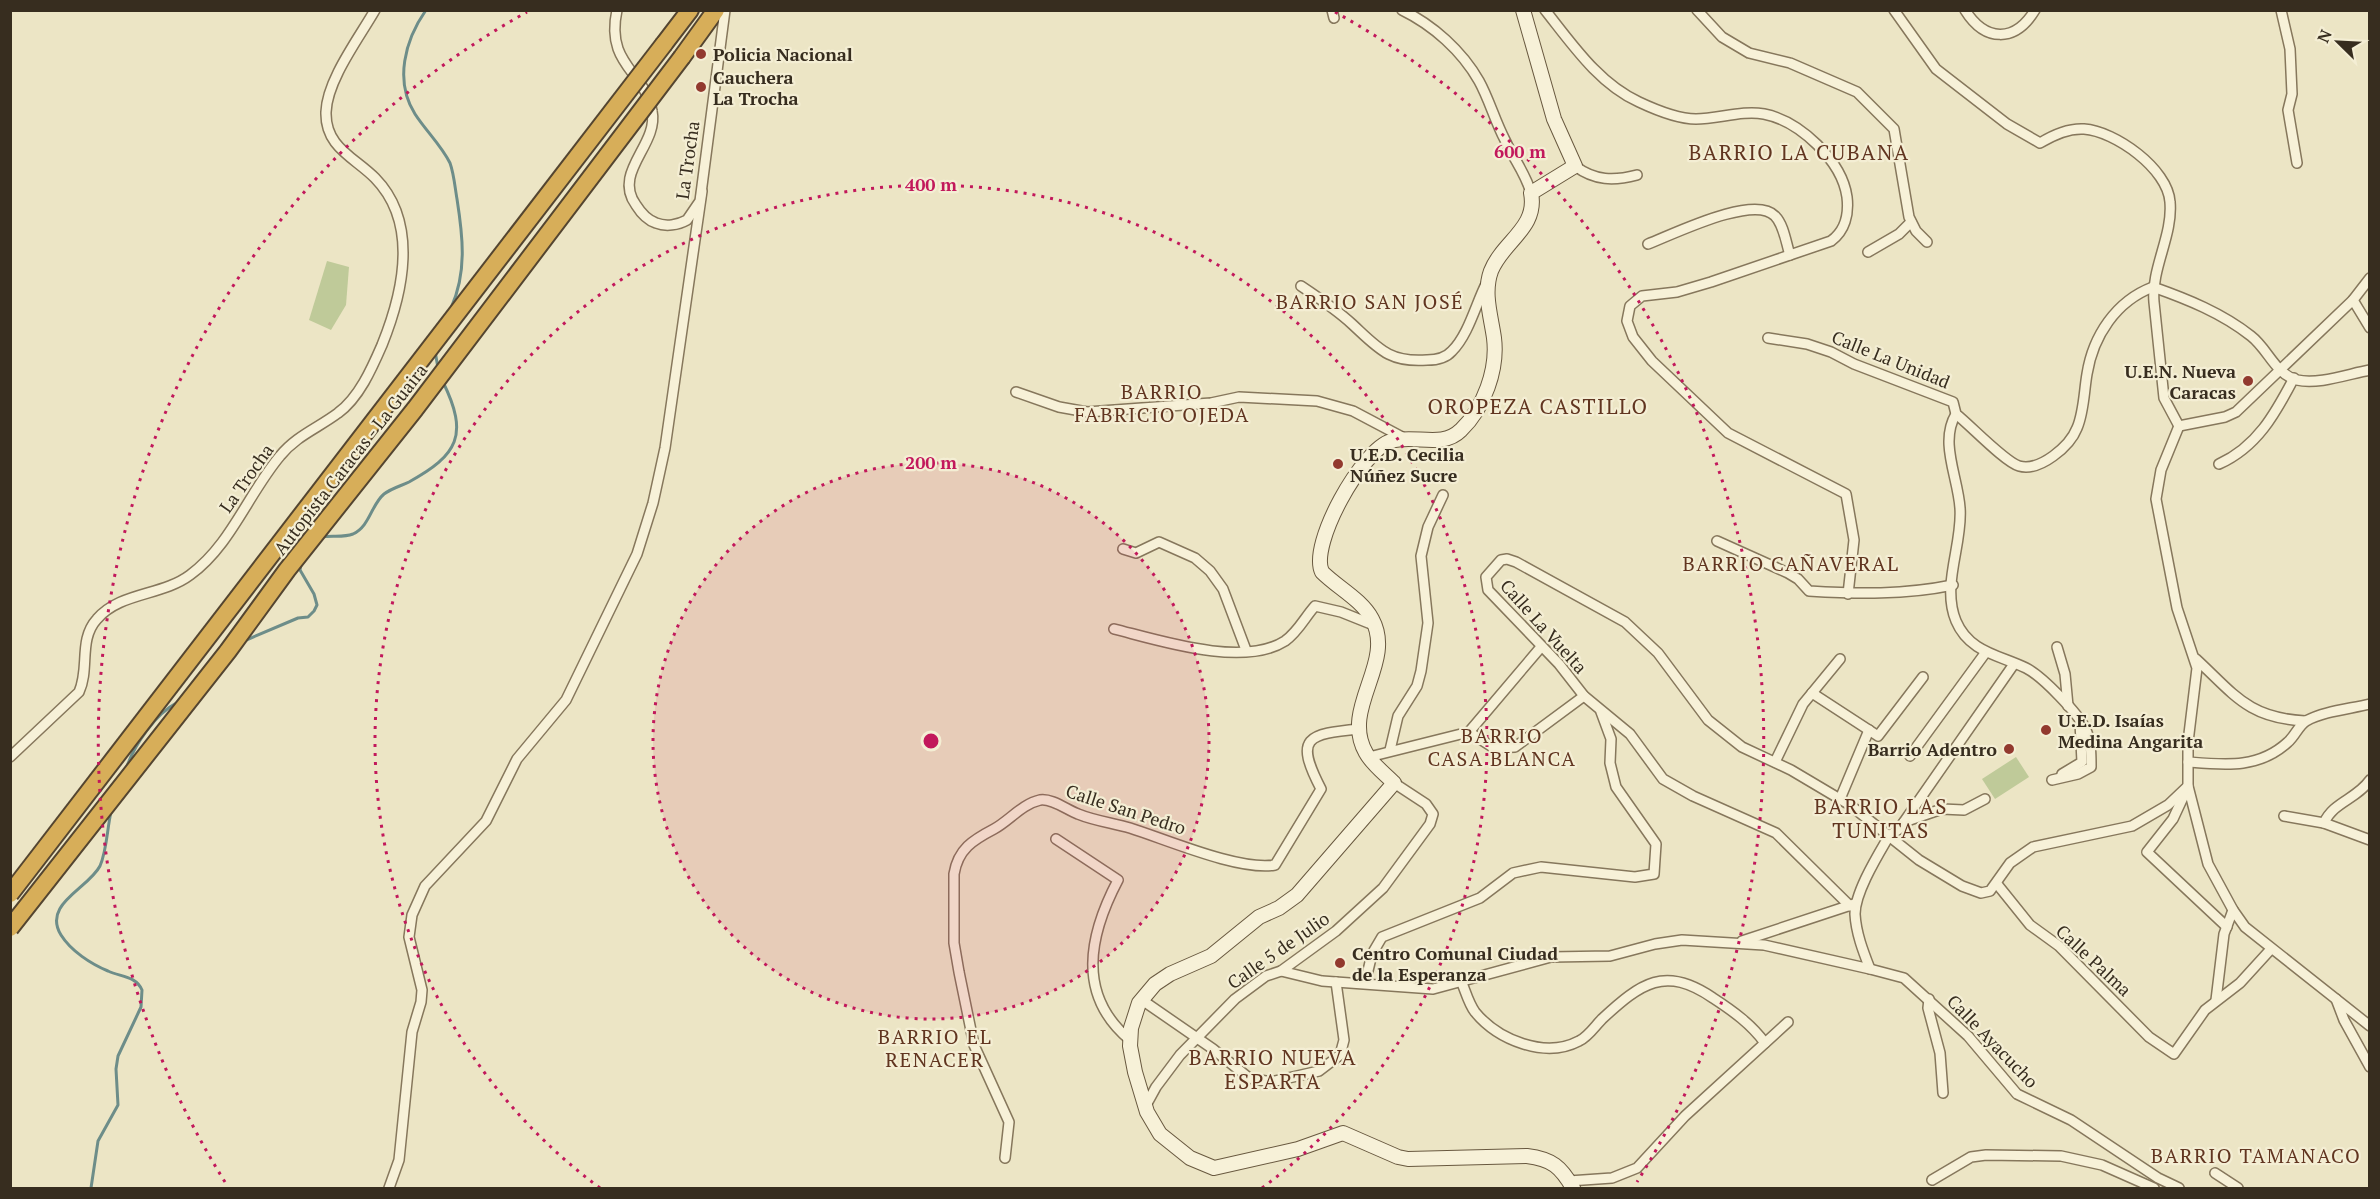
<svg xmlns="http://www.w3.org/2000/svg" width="2380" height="1199" font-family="'PT Serif',serif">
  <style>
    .green { fill: #bfca99 }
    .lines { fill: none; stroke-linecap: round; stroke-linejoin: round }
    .stream { stroke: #6d8d89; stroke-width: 3 }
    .street-casing { stroke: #86775c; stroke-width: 12 }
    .secondary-casing { stroke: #68583f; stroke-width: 16 }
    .highway-casing { stroke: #544530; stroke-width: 20 }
    .street { stroke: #f7f1d8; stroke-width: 9 }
    .secondary { stroke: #f7f1d8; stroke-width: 14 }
    .highway { stroke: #d7ae59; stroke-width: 16 }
    .highway-bridge-casing { stroke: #544530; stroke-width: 20; stroke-linecap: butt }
    .highway-bridge { stroke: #d7ae59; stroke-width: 16 }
    .ring { fill: none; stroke: #c2185b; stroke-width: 3; stroke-dasharray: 3 6 }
    .poi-dot { fill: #92392e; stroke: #f4eed4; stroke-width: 2 }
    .labels { text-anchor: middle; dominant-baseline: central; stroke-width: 4.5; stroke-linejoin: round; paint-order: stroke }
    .poi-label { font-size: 18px; font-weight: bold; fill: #372d1f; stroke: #f4eed4; text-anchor: start }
    .street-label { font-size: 18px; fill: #372d1f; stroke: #f4eed4 }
    .neighbourhood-label { font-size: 20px; letter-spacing: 1.5px; fill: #613520; stroke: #f4eed4 }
    .quarter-label { font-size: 21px; letter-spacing: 1.5px; fill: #613520; stroke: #f4eed4 }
    .centre { fill: #c2185b; stroke: #f4eed4; stroke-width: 3 }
    .ring-label { font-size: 18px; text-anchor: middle; font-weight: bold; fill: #c2185b; stroke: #f4eed4; stroke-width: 4.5; stroke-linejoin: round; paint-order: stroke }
  </style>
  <rect width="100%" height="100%" fill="#ece5c5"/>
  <g class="green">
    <path d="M327,261l22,6 -3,38 -15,25 -22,-10z"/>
    <path d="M2016,757l13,20 -34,22 -13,-20z"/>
  </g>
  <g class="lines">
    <g class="stream">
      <path d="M426,10c-21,30 -32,71 -11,104 11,17 26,31 35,49 4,11 5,25 7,36 6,38 10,74 -6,109"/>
      <path d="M435,351l3,17"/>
      <path d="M321,537c11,-2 22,1 32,-3 17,-8 18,-29 31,-40 8,-6 17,-8 25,-12 49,-27 60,-47 34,-100"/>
      <path d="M244,641l54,-23 10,-1 6,-6 3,-6 -3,-11 -14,-24 1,-5"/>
      <path d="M126,769c8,-24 29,-55 52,-67"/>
      <path d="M91,1188l7,-47 20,-36 -2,-36 2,-13 23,-49 1,-17c-6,-14 -21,-13 -34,-19 -17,-7 -37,-20 -47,-36 -19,-31 27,-46 39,-69 7,-16 7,-37 11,-54"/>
    </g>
    <defs>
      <g id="street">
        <path d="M617,10c-12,55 28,61 35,101 7,34 -40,61 -16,94 5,8 11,15 20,18 10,4 22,2 31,-3l13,-19 25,-191"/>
        <path d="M1332,10l2,8"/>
        <path d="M1402,10c31,15 60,41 77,71 10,18 16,40 26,59 8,18 21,34 26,53"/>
        <path d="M1545,10c27,34 54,74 94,92 17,8 38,17 57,17 22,0 46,-9 68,-5 36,7 78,47 83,83 2,17 -2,34 -16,44l-120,41 -34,10 -35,4 -12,10 -3,15 6,16 19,24 76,72 118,61 8,46 -6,54"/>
        <path d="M1697,10l25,27 27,16 41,10 67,29 37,37 15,88 7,14 11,11"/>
        <path d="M1894,10l42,59 71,55 33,19c13,-8 28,-15 44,-14 31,2 84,40 86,73 3,34 -19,66 -16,100l10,96 15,28"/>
        <path d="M1965,10c20,32 50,33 70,0"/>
        <path d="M2281,10l9,39 2,45 -4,16 9,53"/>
        <path d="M1575,166c20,15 39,15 62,9"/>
        <path d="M1648,244c26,-10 106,-50 127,-28 9,9 11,27 15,39"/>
        <path d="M1868,252l31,-18 12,-12"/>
        <path d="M1301,286c18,12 36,24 51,38 26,24 37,39 75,36 9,0 19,-2 25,-9 17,-17 24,-48 35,-69"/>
        <path d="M2153,287c34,12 69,26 98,49 17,13 24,38 46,44 21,5 51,-6 73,-10"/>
        <path d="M2353,300l17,28"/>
        <path d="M1768,338l39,6 24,8 23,12 99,38 3,12c14,11 49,48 63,52 21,6 51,-20 58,-38 7,-16 7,-37 10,-54 6,-38 29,-73 66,-87"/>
        <path d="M1016,392l43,15 28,5 124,-9 28,-6 78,4 36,10 53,28"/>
        <path d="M1956,414c-17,28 2,63 4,94 3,36 -19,77 -4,113 13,31 43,34 70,47 16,8 53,46 60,62 5,11 5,25 5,37l-13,7 -26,6"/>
        <path d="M2179,426l-18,44 -5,29 21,109 20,60 -9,74v44l20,78 25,46 12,17 125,99"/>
        <path d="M2179,426l46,-9 11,-5 117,-112 17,-22"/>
        <path d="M2219,464c38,-17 56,-50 75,-86"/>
        <path d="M1717,541l71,32 10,6 11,12c49,3 95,4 144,-6"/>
        <path d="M1123,549l13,4 23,-11 36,16 15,13 13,18 23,61"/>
        <path d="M1114,629c44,11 129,39 171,12 13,-9 20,-24 30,-35l26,6 35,14"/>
        <path d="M2057,647l8,27 3,32"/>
        <path d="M2196,659c39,36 52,59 109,62"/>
        <path d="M1812,693l66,43 45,-59"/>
        <path d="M1469,732l25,16 21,-1 69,-51"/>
        <path d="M1390,750l8,-34 19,-30 4,-15 7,-48 -7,-67 7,-29 15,-32"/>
        <path d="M1910,756l76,-104"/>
        <path d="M10,757l69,-65c11,-24 -1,-52 18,-73 23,-27 65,-23 93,-44 41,-30 58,-81 90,-119 16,-20 38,-28 58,-43 21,-15 34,-45 44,-68 21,-52 37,-122 -7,-167 -21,-21 -50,-31 -49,-66 1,-32 33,-74 49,-102"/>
        <path d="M1369,757l100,-25 72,-85"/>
        <path d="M1775,762l28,-58 37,-45"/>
        <path d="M2188,762c37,3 71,7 100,-20 7,-6 11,-17 18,-21 18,-10 44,-12 64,-17"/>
        <path d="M2062,774l20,-12 -2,-40"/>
        <path d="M2186,791l-13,28 -26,33 80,75"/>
        <path d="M1840,799l29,-69"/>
        <path d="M2284,816l40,7 46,17"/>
        <path d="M1904,822l38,-13 22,1 21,-11"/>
        <path d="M2324,823c9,-21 33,-24 46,-43"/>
        <path d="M1889,836l10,-7 115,-165"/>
        <path d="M1056,839l62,41c-29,55 -42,115 12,160"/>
        <path d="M1997,884l33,41 29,21 90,91 25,17 31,-44 35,-27 31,-34"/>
        <path d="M1850,906l-74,-73 -83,-37 -30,-17 -33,-45 -46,-38 -25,-32 -71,-74 -2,-13 15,-17 6,-1 9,3 109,60 33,31 50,67 34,27 49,23 59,35 69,55 43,26 19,7 9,-2 20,-28 23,-16 99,-21 36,-21 20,-19"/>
        <path d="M1742,941l112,-37"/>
        <path d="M1870,969c-7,-18 -14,-36 -15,-55 0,-22 23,-59 34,-78"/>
        <path d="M1281,971l41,10 111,8 118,-32 59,-1 45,-12 27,-4 82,5 106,24 34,9 64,58 49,58 54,26 87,58 21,10"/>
        <path d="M1365,983l7,-29 10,-17 98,-39 33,-25 28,-6 94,10 19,-3 2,-30 -40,-57 -6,-24 1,-24 -10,-27"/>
        <path d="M1462,983c4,10 7,21 13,29 23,28 70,47 104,29 9,-4 16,-15 23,-22 39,-36 63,-54 111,-21 20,13 38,26 52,45"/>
        <path d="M1929,999l-1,9 12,45 3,40"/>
        <path d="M2336,999l8,21 26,47"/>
        <path d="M1142,1000l71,49 36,29 22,4 48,-11 21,-16 4,-15 -8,-58"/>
        <path d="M2216,1000l8,-66 9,-24"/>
        <path d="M1145,1107l11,-20 24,-32 55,-56 31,-23 15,-5 55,-40 47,-43 47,-64 3,-10 -7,-10 -32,-21"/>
        <path d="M1005,1158l4,-36 -35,-77 -15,-73 -5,-29v-69c4,-25 19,-34 40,-45 15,-8 28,-25 46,-29 12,-2 27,10 38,14 17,7 35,9 52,14 38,12 109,43 145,37l46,-76c-27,-52 -14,-55 39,-60"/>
        <path d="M2215,1173l23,15"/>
        <path d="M1932,1180l39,-23 15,-2 75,1 41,9 52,23"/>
        <path d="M1569,1181l43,-3 25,-10 48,-52 103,-94"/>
        <path d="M389,1188l10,-28 13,-128 9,-30 1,-12 -13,-53 3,-22 13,-29 61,-65 31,-62 49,-59 71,-146 16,-51 12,-55 37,-257"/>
      </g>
      <path id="secondary" d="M1523,10l31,109 21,47 -44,27c7,35 -28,48 -40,78 -8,22 0,45 3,67 4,31 -10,70 -33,92 -19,19 -46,4 -70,11 -29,9 -82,103 -69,131 16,16 39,27 50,47 24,44 -32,89 -6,134 6,11 19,21 28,30l-97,112 -18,13 -20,9 -48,39 -41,18 -15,10 -16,19 -8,25 -1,18 5,26 12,40 13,22 30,24 24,10 84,-19 45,-16 55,24 10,2 119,-3c25,3 34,11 46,32"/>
      <g id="highway">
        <path d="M664,44l26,-34"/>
        <path d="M682,57l34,-47"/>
      </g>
    </defs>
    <use href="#street" class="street-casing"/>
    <use href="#secondary" class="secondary-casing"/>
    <use href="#highway" class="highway-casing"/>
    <use href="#street" class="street"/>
    <use href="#secondary" class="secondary"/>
    <use href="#highway" class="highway"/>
    <defs>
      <g id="highway-bridge">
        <path d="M10,894l654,-850"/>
        <path d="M10,928l218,-277 59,-81 128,-161 267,-352"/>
      </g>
    </defs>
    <use href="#highway-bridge" class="highway-bridge-casing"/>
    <use href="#highway-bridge" class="highway-bridge"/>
  </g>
  <circle cx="931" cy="741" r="278" fill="#c2185b" fill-opacity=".12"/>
  <g class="ring">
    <circle cx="931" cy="741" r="278"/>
    <path d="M600 1188A556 556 0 1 1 1262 1188"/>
    <path d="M225 1182A833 833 0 0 1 527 12M1335 12A833 833 0 0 1 1637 1182"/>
  </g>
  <g class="poi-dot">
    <circle cx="701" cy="54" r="6"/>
    <circle cx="701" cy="87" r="6"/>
    <circle cx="2248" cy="381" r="6"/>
    <circle cx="1338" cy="464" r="6"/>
    <circle cx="2046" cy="730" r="6"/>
    <circle cx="2009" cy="749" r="6"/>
    <circle cx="1340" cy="963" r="6"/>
  </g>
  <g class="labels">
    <g class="poi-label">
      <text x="713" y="54">Policia Nacional</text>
      <text x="713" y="77">Cauchera<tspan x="713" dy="21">La Trocha</tspan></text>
      <text x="2236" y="371" text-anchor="end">U.E.N. Nueva<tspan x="2236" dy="21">Caracas</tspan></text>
      <text x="1350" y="454">U.E.D. Cecilia<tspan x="1350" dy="21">Núñez Sucre</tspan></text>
      <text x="2058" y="720">U.E.D. Isaías<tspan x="2058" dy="21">Medina Angarita</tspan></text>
      <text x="1997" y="749" text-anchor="end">Barrio Adentro</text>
      <text x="1352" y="953">Centro Comunal Ciudad<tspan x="1352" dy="21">de la Esperanza</tspan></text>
    </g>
    <g class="street-label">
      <text transform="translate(687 160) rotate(-82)">La Trocha</text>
      <text transform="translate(1891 359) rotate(22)">Calle La Unidad</text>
      <text transform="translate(350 459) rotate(-52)">Autopista Caracas - La Guaira</text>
      <text transform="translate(246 478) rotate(-55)">La Trocha</text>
      <text transform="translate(1544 626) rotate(48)">Calle La Vuelta</text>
      <text transform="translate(1126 809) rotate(18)">Calle San Pedro</text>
      <text transform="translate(1278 950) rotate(-35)">Calle 5 de Julio</text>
      <text transform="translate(2094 960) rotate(43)">Calle Palma</text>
      <text transform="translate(1993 1041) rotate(46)">Calle Ayacucho</text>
    </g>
    <g class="neighbourhood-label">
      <text x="1370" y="301">BARRIO SAN JOSÉ</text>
      <text x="1162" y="391">BARRIO<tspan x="1162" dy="23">FABRICIO OJEDA</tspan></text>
      <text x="1791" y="563">BARRIO CAÑAVERAL</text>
      <text x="1502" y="735">BARRIO<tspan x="1502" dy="23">CASA BLANCA</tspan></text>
      <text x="935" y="1036">BARRIO EL<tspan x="935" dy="23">RENACER</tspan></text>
      <text x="2256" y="1155">BARRIO TAMANACO</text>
    </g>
    <g class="quarter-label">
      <text x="1799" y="152">BARRIO LA CUBANA</text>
      <text x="1538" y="406">OROPEZA CASTILLO</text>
      <text x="1881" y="806">BARRIO LAS<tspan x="1881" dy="24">TUNITAS</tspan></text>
      <text x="1273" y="1057">BARRIO NUEVA<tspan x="1273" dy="24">ESPARTA</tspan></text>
    </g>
  </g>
  <circle cx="931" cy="741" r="9" class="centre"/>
  <g class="ring-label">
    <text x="1520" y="158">600 m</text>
    <text x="931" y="191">400 m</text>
    <text x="931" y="469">200 m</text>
  </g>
  <rect width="2380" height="1199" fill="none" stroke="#372d1f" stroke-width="24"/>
  <g transform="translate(2338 42) rotate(294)" stroke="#f4eed4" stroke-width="4.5" paint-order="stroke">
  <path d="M0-4.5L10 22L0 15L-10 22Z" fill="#372d1f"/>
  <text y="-9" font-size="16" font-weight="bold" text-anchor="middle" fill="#372d1f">N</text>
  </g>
</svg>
